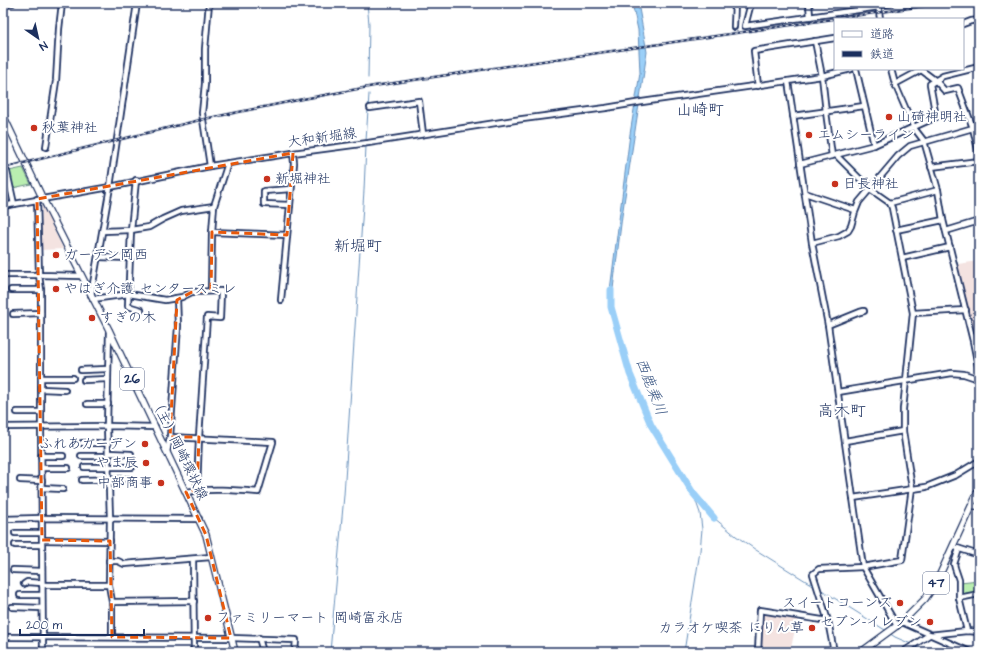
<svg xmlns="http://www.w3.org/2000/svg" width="982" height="655" font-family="'Architects Daughter','Klee One',sans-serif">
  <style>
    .built { fill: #f4e3e1 }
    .green { fill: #b9eeb0; stroke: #6a8e87 }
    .water { fill: #9acff8; stroke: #678fba }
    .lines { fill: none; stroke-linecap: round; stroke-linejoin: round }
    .stream { stroke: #678fba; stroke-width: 1 }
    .river { stroke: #9acff8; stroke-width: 7 }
    .minor-casing { stroke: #1b2f5e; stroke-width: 8 }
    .major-casing { stroke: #1b2f5e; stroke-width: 8 }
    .minor { stroke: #fff; stroke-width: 4.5 }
    .major { stroke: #fff; stroke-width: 5.5 }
    .rail-casing { stroke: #1b2f5e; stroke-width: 2.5 }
    .rail { stroke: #fff; stroke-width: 1; stroke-dasharray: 3; stroke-linecap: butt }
    .marked { fill: none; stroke: #e8590c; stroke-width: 3; stroke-dasharray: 8 5; stroke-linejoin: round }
    .poi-dot { fill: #c8321e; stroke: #fff; stroke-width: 1.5 }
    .labels { text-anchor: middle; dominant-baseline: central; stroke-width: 4; stroke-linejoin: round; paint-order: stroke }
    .shield { fill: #fff; stroke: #5f6d8e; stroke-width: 1 }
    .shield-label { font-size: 13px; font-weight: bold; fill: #1b2f5e }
    .poi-label { font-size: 14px; fill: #1b2f5e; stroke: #fff; text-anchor: start }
    .street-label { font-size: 14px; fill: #1b2f5e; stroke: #fff }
    .water-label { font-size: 15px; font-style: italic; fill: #3b5784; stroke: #fff }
    .quarter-label { font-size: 16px; fill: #1b2f5e; stroke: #fff }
  </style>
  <rect width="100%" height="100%" fill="#fff"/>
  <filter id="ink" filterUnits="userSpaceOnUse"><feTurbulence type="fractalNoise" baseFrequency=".025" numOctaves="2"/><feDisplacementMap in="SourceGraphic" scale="8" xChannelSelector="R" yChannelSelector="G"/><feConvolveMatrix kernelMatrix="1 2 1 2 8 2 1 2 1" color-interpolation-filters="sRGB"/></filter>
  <g filter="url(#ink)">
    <g class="built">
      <path d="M42,204l21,45 -23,1z"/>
      <path d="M979,261v76l-2,1 -2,-1 -17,-73z"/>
      <path d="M763,614l34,6 -6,28 38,4h-69z"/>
    </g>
    <g class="green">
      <path d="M23,168l8,16 -18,4 -4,-17z"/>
      <path d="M979,580v11l-18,4 -1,-13z"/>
    </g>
    <path class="water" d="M632,3h6l9,49 -25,164 -10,81 -3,1 21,-164 10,-61 -2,-43z"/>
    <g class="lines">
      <g class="stream">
        <path d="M367,3l2,21 -1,54"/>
        <path d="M366,141l3,-47"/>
        <path d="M714,518l22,18 20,14 58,36"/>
        <path d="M820,589l65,41"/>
        <path d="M889,633l6,4 16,7"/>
        <path d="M914,646l10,6"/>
        <path d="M330,652l14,-157 20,-305 2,-44"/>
        <path d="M684,652l16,-101 2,-22 -2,-16 -7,-20"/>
      </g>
      <path class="river" d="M611,290v17l19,67 21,51 42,68 21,25"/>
      <defs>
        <g id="minor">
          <path d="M209,3l-4,46v35l-3,29 8,53"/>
          <path d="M751,3l-6,23 134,-19"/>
          <path d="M809,3l1,14"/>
          <path d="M878,3l2,16"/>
          <path d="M879,5l13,-2"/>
          <path d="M963,24l8,-3 8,-1"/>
          <path d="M734,27l1,-24"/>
          <path d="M815,41l7,35 4,36 6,44"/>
          <path d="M856,69l18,76"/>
          <path d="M891,69l4,15 19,44 10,13 14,49 5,30 30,121 6,30"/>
          <path d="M920,69l16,12 9,10 13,-3 15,40 6,26"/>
          <path d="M788,81l24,162 16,82 35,242 34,59"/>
          <path d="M895,84l26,-14"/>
          <path d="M758,86l-4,-35 81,-13"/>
          <path d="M370,108l49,-7 4,33"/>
          <path d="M793,116l71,-10"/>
          <path d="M46,147l10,-66 3,-52 3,-26"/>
          <path d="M800,164l74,-19 62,-28 -6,-33 13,-8 36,-9"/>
          <path d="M931,167l48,-6"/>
          <path d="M3,173l4,-1 7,32"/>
          <path d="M136,180l-5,50 -3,76 13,4"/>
          <path d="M805,193l50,17"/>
          <path d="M37,199l2,76 42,1"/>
          <path d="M890,203l48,-13"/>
          <path d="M290,205l-26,-1v-13l27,-2"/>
          <path d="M3,206l107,-19 100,-21 83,-13 75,-10 147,-23 91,-12 36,-6 146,-21 34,-5 29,-7"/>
          <path d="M896,230l47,-10"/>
          <path d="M103,231l28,-1 18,-3 14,-8 18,-8 33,-5"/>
          <path d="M946,231l33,-10"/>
          <path d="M212,232l75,3"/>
          <path d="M812,243l27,-7 9,-5 3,-5 4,-14 4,-10 39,-46 12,-10 63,-18h6"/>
          <path d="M98,257l32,1"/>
          <path d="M902,258l48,-11"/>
          <path d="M3,275h36l2,15v137l2,225"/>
          <path d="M11,290h30"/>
          <path d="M211,290l1,-58 2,-26 14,-43"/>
          <path d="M91,295l19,-108 27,-184"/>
          <path d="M93,299l36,-5 36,6 17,-3 10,-5 29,-1 -1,27 -13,-1 -8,120 -2,53"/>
          <path d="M281,300l13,-137 -1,-10"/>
          <path d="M913,313l53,-3"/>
          <path d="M13,314l28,-1"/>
          <path d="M828,325l32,-13 4,-1"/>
          <path d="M109,331l-2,95 3,92 -1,67 3,17v35"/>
          <path d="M81,370l27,-1"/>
          <path d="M41,378h32"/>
          <path d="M84,380l24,-1"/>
          <path d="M41,389l24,1"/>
          <path d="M838,392l114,-19 12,1 15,5"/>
          <path d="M87,404h21"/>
          <path d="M17,412h24"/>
          <path d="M3,427l104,-1 48,1"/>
          <path d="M170,437l103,5 -15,50c-24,-2 -49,-4 -72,0"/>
          <path d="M845,441l58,-10"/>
          <path d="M82,443h26"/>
          <path d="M167,452l3,-15 8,-111 -1,-28"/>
          <path d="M108,453l23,1"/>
          <path d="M41,456h22"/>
          <path d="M81,456h27"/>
          <path d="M84,467h48"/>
          <path d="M42,468h26"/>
          <path d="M20,480l22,1"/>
          <path d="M82,480l50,-1"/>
          <path d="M42,488l21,1"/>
          <path d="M853,498l73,-11 30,-12 23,-14"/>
          <path d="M972,506l7,1"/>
          <path d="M3,519l39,-1 157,1"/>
          <path d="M15,533h27"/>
          <path d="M42,540l68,1"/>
          <path d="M15,545h27"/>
          <path d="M957,548l22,7"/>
          <path d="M959,549l-5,15 1,4 4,12v18l8,33"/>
          <path d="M193,559l1,93"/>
          <path d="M109,561h9l6,3 87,-7"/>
          <path d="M13,570l29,1"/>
          <path d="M24,584l3,-2 15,1"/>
          <path d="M42,585h67"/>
          <path d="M20,595h22"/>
          <path d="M959,598l20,-4"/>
          <path d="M112,602l82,-1"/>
          <path d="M12,607l30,1"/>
          <path d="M902,622l68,30"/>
          <path d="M3,637l228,1 65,2 -1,12"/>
          <path d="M259,638l4,14"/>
          <path d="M758,652l2,-42 68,11"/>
          <path d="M834,652l-6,-31 -15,-47 6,-5 44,-2 39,-7 10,-72 -9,-57v-22l10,-96 -21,-105 -2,-5 -20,-14 -34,-34"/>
          <path d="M903,652l26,-17 38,-4 12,1"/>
        </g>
        <g id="major">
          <path d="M3,5l9,-2"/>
          <path d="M3,115l38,80 68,135 97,205 29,117"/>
          <path d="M861,652l41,-30 23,-23 11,-16 43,-94"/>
        </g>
      </defs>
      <use href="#minor" class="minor-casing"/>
      <use href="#major" class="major-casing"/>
      <use href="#minor" class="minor"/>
      <use href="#major" class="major"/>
      <defs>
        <path id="rail" d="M3,168l201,-49 99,-20 71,-13 120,-18 450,-65"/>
      </defs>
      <use href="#rail" class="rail-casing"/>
      <use href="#rail" class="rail"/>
    </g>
  </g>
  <path class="marked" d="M293,153l-6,82 -75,-3 -1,58 -19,2 -15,8 -7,137h29l-2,53 -11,2 20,43 25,103 -119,-1 -2,-96 -68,-1 -5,-341z"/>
  <g class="poi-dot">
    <circle cx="889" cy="117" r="4"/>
    <circle cx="34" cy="128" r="4"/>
    <circle cx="809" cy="135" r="4"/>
    <circle cx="267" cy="179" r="4"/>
    <circle cx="835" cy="184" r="4"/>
    <circle cx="56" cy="255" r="4"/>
    <circle cx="56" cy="289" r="4"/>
    <circle cx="92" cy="318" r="4"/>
    <circle cx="145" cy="444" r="4"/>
    <circle cx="146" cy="463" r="4"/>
    <circle cx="161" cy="483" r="4"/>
    <circle cx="900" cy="603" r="4"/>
    <circle cx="208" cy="618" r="4"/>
    <circle cx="930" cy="622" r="4"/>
    <circle cx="812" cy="628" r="4"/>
  </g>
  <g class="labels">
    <g class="shield">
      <rect x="120" y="368" width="24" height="22" rx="3"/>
      <rect x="923" y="572" width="26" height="22" rx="3"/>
    </g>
    <g class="shield-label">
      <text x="132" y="379">26</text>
      <text x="936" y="583">47</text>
    </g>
    <g class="poi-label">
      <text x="897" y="117">山碕神明社</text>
      <text x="42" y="128">秋葉神社</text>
      <text x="817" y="135">エムシーライン</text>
      <text x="275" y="179">新堀神社</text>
      <text x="843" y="184">日長神社</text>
      <text x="64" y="255">ガーデン岡西</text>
      <text x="64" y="289">やはぎ介護 センタースミレ</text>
      <text x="100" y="318">すぎの木</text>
      <text x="137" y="444" text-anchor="end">ふれあガーデン</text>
      <text x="138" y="463" text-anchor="end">やま辰</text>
      <text x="153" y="483" text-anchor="end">中部商事</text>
      <text x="892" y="603" text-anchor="end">スイートコーンズ</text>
      <text x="216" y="618">ファミリーマート 岡崎富永店</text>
      <text x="922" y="622" text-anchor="end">セブン-イレブン</text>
      <text x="804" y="628" text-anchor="end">カラオケ喫茶 にりん草</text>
    </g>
    <g class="street-label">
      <text transform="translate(322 138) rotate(-8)">大和新堀線</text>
      <text transform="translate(179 449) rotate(64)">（主）岡崎環状線</text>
    </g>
    <g class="water-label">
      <text transform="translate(651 387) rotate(69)">西鹿乗川</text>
    </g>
    <g class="quarter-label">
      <text x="700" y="110">山崎町</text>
      <text x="358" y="246">新堀町</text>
      <text x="842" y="411">高木町</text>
    </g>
  </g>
  <rect width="982" height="655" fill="none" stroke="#fff" stroke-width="16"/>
  <rect x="8" y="8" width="966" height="639" fill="none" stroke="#1b2f5e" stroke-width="1.5" filter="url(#ink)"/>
  <rect x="834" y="18" width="130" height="52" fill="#ffffff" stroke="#a4acbf"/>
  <rect x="842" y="31" width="20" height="6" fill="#ffffff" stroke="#a4acbf"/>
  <text x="870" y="38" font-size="12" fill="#1b2f5e">道路</text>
  <rect x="842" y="51" width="20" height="6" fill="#1b2f5e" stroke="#a4acbf"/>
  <text x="870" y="58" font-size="12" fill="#1b2f5e">鉄道</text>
  <g transform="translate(38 38) rotate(146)" stroke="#ffffff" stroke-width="3" paint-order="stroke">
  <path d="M0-3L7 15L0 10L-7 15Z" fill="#1b2f5e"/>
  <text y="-6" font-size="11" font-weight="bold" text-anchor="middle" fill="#1b2f5e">N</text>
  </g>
  <path d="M20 629v6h124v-6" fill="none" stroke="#1b2f5e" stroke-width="2"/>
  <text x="26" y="629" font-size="12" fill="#1b2f5e" stroke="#ffffff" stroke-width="3" paint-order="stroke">200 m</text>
</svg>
